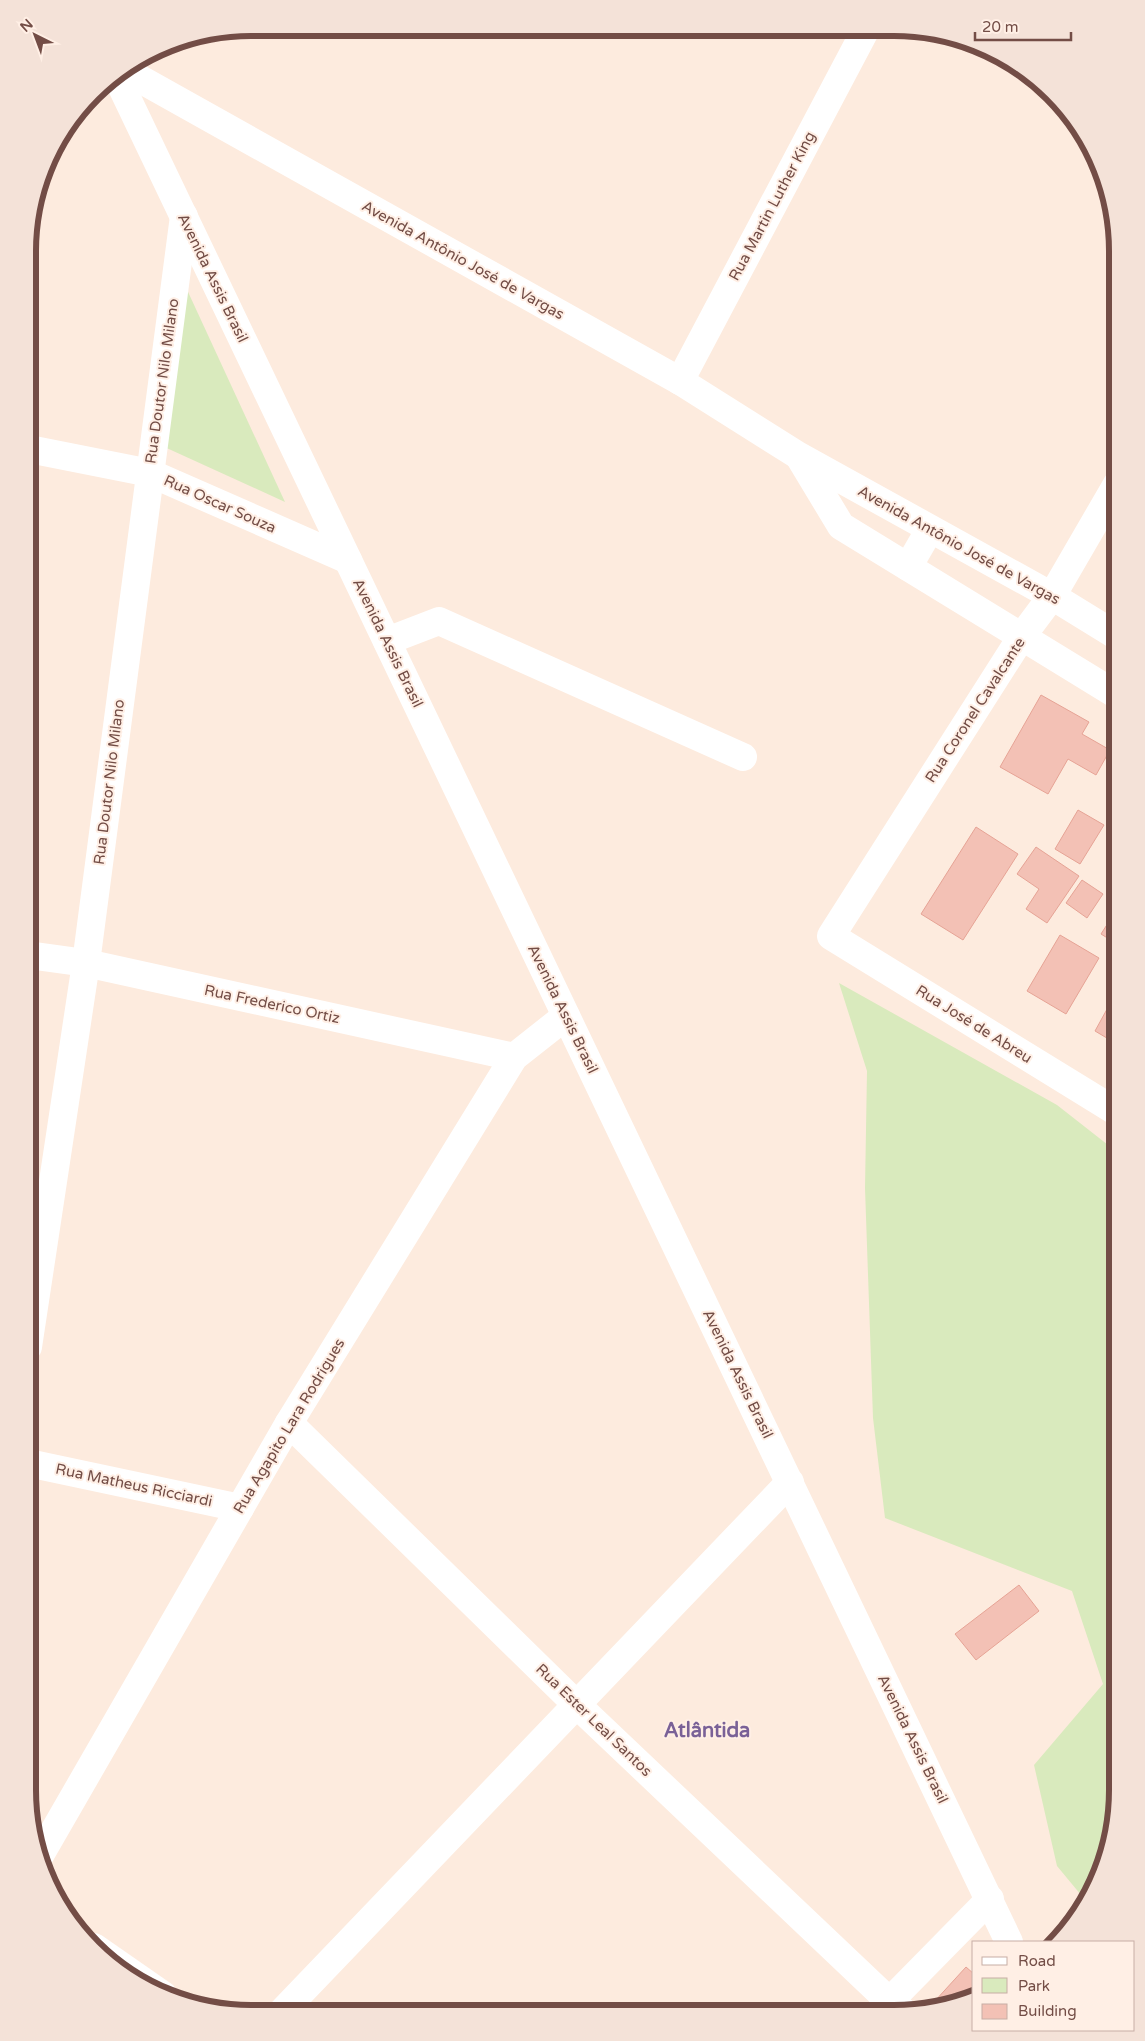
<svg xmlns="http://www.w3.org/2000/svg" width="1145" height="2041" font-family="'Varela Round',sans-serif">
  <style>
    .green { fill: #d9eabd }
    .building { fill: #f3c1b5; stroke: #e6a395 }
    .lines { fill: none; stroke-linecap: round; stroke-linejoin: round }
    .street { stroke: #fff; stroke-width: 28 }
    .secondary { stroke: #fff; stroke-width: 28 }
    .labels { text-anchor: middle; dominant-baseline: central; stroke-width: 4; stroke-linejoin: round; paint-order: stroke }
    .street-label { font-size: 15px; fill: #734d46; stroke: #ffefe5 }
    .district-label { font-size: 20px; font-weight: bold; fill: #7a6197; stroke: #ffefe5 }
    .rim { fill: none; stroke: #734d46; stroke-width: 6 }
  </style>
  <rect width="100%" height="100%" fill="#fdebde"/>
  <g class="green">
    <path d="M183,281l102,221 -125,-57z"/>
    <path d="M839,983l218,122 60,47v653l-16,70 -15,26 -29,-35 -23,-101 69,-81 -31,-93 -187,-73 -12,-100 -8,-230 2,-117z"/>
  </g>
  <g class="building">
    <path d="M1041,695l48,27 -7,12 28,16 -14,25 -28,-16 -20,35 -48,-27z"/>
    <path d="M1078,810l26,15 -24,39 -25,-15z"/>
    <path d="M976,827l42,27 -55,86 -42,-26z"/>
    <path d="M1036,847l43,29 -32,47 -21,-14 13,-20 -22,-15z"/>
    <path d="M1082,880l21,14 -16,24 -21,-15z"/>
    <path d="M1117,909v35l-16,-10z"/>
    <path d="M1060,935l39,23 -33,56 -39,-23z"/>
    <path d="M1117,991v53l-22,-13z"/>
    <path d="M1019,1585l20,26 -63,49 -21,-26z"/>
    <path d="M966,1967l8,7v24l-8,4 -28,4 -4,-4z"/>
  </g>
  <g class="lines">
    <g class="street">
      <path d="M124,70l556,311 119,75 253,140 65,40"/>
      <path d="M680,381l185,-350"/>
      <path d="M29,449l121,24 198,87"/>
      <path d="M800,458l41,68 276,169"/>
      <path d="M908,567l22,-38"/>
      <path d="M387,641l52,-20 304,136"/>
      <path d="M28,955l58,8 428,94"/>
      <path d="M1117,1112l-286,-176 191,-300 30,-40 65,-112"/>
      <path d="M28,1347l58,-384 98,-747"/>
      <path d="M289,1423l287,281 313,297 15,11"/>
      <path d="M28,1463l212,45"/>
      <path d="M39,1857l250,-434 225,-366 52,-41"/>
      <path d="M94,1947l69,48"/>
      <path d="M282,2012l508,-530"/>
      <path d="M878,2013l112,-114"/>
    </g>
    <path class="secondary" d="M116,75l893,1867"/>
  </g>
  <g class="labels">
    <g class="street-label">
      <text transform="translate(772 206) rotate(-62)">Rua Martin Luther King</text>
      <text transform="translate(463 260) rotate(29)">Avenida Antônio José de Vargas</text>
      <text transform="translate(213 278) rotate(64)">Avenida Assis Brasil</text>
      <text transform="translate(162 381) rotate(-82)">Rua Doutor Nilo Milano</text>
      <text transform="translate(220 504) rotate(24)">Rua Oscar Souza</text>
      <text transform="translate(959 545) rotate(29)">Avenida Antônio José de Vargas</text>
      <text transform="translate(388 643) rotate(64)">Avenida Assis Brasil</text>
      <text transform="translate(975 710) rotate(-57)">Rua Coronel Cavalcante</text>
      <text transform="translate(109 782) rotate(-83)">Rua Doutor Nilo Milano</text>
      <text transform="translate(272 1004) rotate(12)">Rua Frederico Ortiz</text>
      <text transform="translate(563 1009) rotate(64)">Avenida Assis Brasil</text>
      <text transform="translate(974 1024) rotate(32)">Rua José de Abreu</text>
      <text transform="translate(738 1374) rotate(64)">Avenida Assis Brasil</text>
      <text transform="translate(289 1426) rotate(-59)">Rua Agapito Lara Rodrigues</text>
      <text transform="translate(134 1485) rotate(12)">Rua Matheus Ricciardi</text>
      <text transform="translate(594 1720) rotate(44)">Rua Ester Leal Santos</text>
      <text transform="translate(913 1739) rotate(64)">Avenida Assis Brasil</text>
    </g>
    <g class="district-label">
      <text x="707" y="1731">Atlântida</text>
    </g>
  </g>
  <path d="M0 0H1145V2041H0ZM251 36H894A215 215 0 0 1 1109 251V1790A215 215 0 0 1 894 2005H251A215 215 0 0 1 36 1790V251A215 215 0 0 1 251 36Z" fill="#f4e2d8" fill-rule="evenodd"/>
  <path class="rim" d="M251 36H894A215 215 0 0 1 1109 251V1790A215 215 0 0 1 894 2005H251A215 215 0 0 1 36 1790V251A215 215 0 0 1 251 36Z"/>
  <rect x="972" y="1941" width="162" height="90" fill="#ffefe5" stroke="#c7aea5"/>
  <rect x="982" y="1957" width="25" height="8" fill="#ffffff" stroke="#c7aea5"/>
  <text x="1018" y="1966" font-size="15" fill="#734d46">Road</text>
  <rect x="982" y="1978" width="25" height="15" fill="#d9eabd" stroke="#c7aea5"/>
  <text x="1018" y="1991" font-size="15" fill="#734d46">Park</text>
  <rect x="982" y="2004" width="25" height="15" fill="#f3c1b5" stroke="#c7aea5"/>
  <text x="1018" y="2016" font-size="15" fill="#734d46">Building</text>
  <g transform="translate(35 35) rotate(318)" stroke="#ffefe5" stroke-width="4" paint-order="stroke">
  <path d="M0-4L9 19L0 12L-9 19Z" fill="#734d46"/>
  <text y="-8" font-size="14" font-weight="bold" text-anchor="middle" fill="#734d46">N</text>
  </g>
  <path d="M975 32v8h96v-8" fill="none" stroke="#734d46" stroke-width="2.5"/>
  <text x="982" y="32" font-size="15" fill="#734d46" stroke="#ffefe5" stroke-width="4" paint-order="stroke">20 m</text>
</svg>
